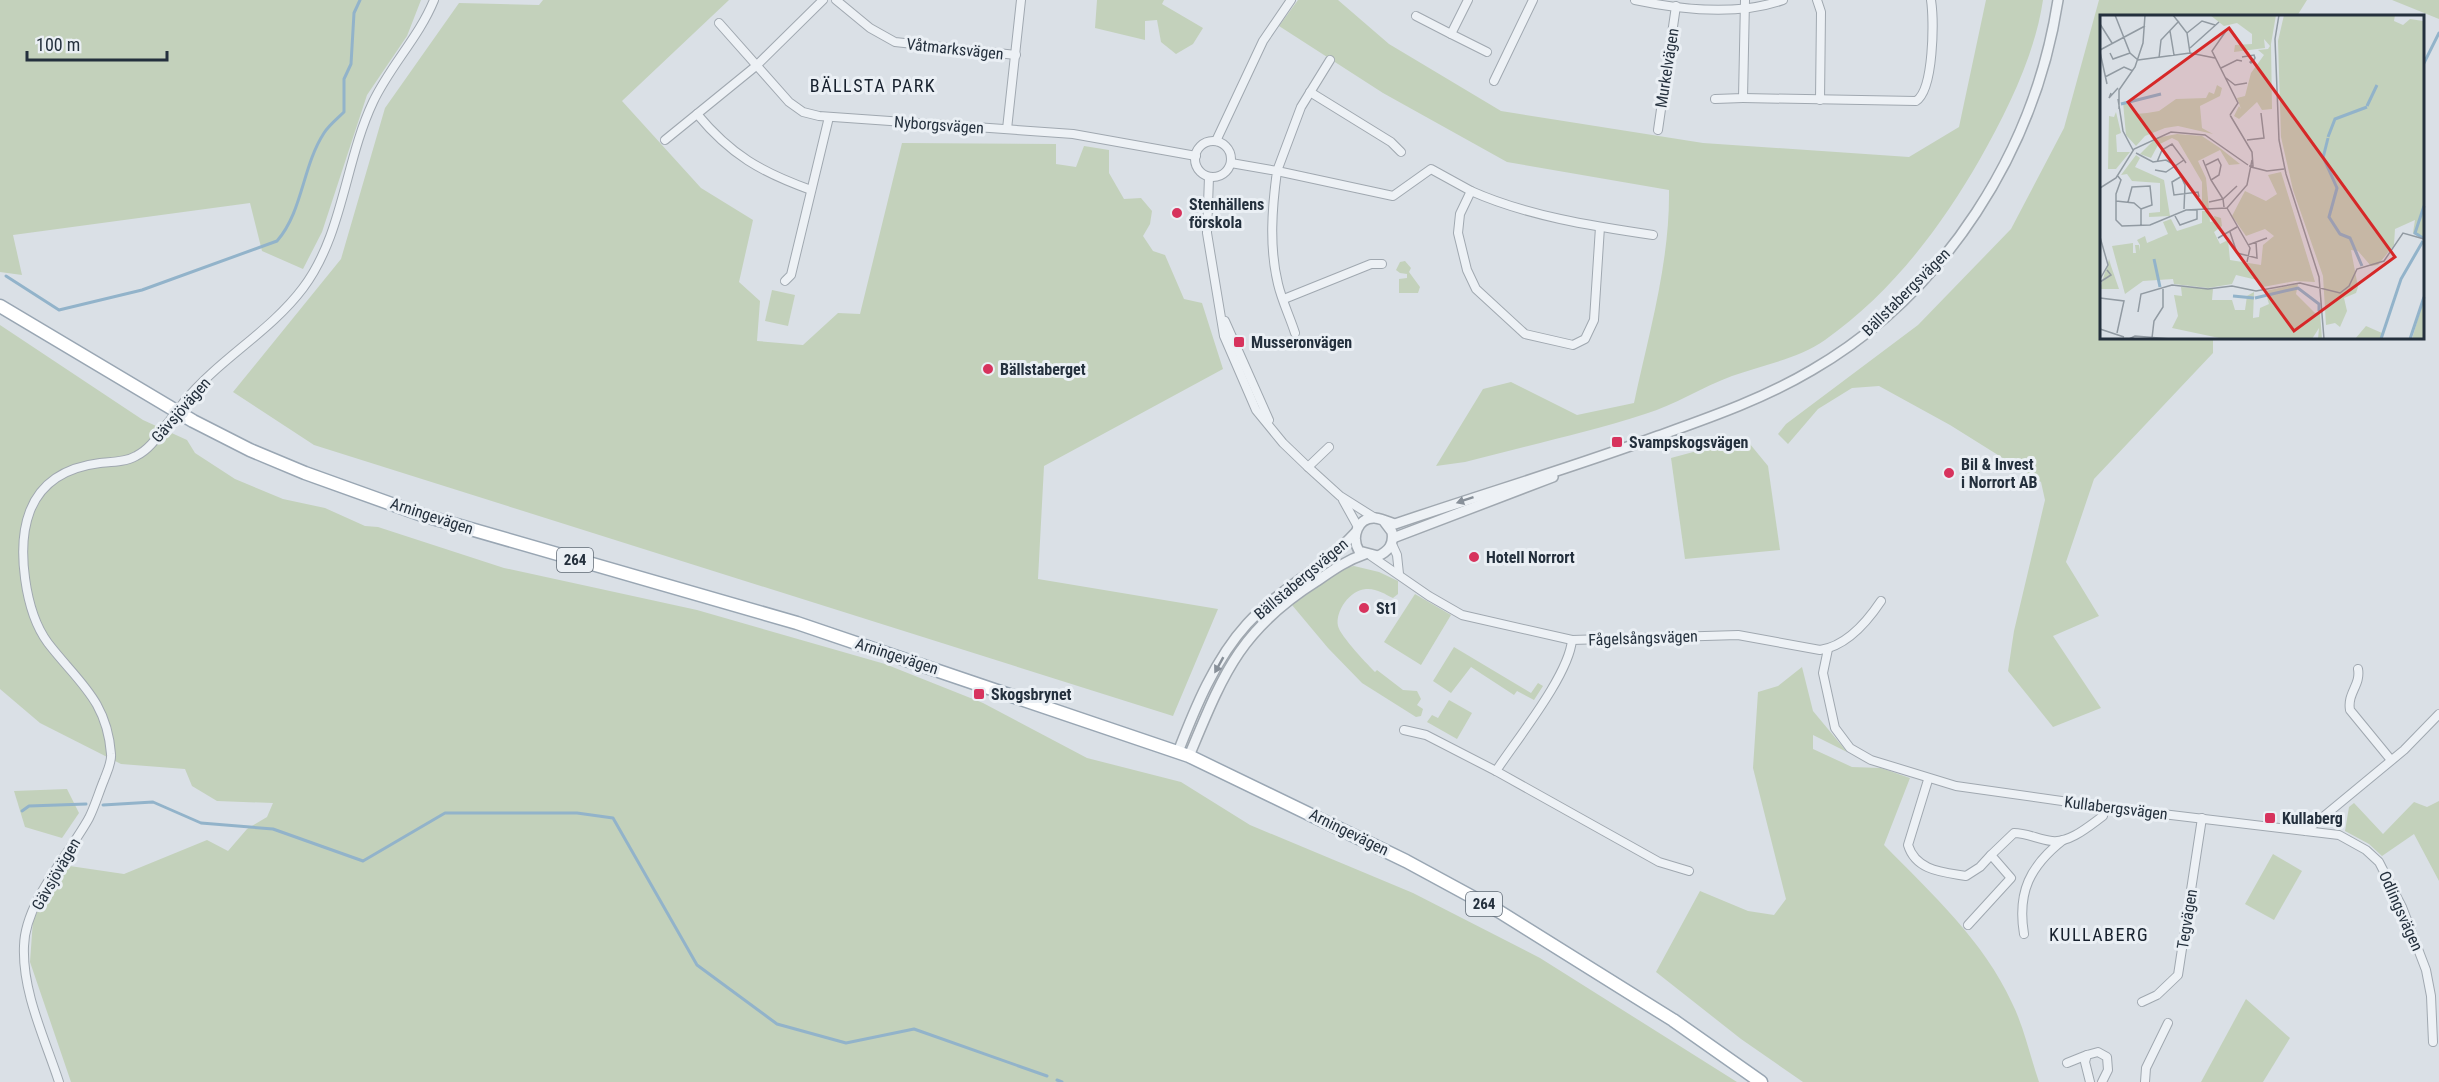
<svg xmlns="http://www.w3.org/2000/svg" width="2439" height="1082" font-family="'Roboto Condensed',sans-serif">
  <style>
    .green { fill: #c3d1bb }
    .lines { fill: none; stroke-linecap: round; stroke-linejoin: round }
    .stream { stroke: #92b3ca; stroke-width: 3 }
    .minor-casing { stroke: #a0a8b0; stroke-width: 10 }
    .tertiary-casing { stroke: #a0a8b0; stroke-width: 12 }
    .primary-casing { stroke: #99a6b3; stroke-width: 15 }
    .minor { stroke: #edf1f5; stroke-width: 8 }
    .tertiary { stroke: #edf1f5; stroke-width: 9 }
    .primary { stroke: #fff; stroke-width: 12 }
    .minor-bridge-casing { stroke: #a0a8b0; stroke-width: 10; stroke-linecap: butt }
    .minor-bridge { stroke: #edf1f5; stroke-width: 8 }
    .oneway { fill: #889099 }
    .poi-dot { fill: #d7335d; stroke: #eaeff4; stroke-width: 2 }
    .labels { text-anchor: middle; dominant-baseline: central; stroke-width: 6; stroke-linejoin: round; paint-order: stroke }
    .shield { fill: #eaeff4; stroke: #5f6974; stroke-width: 1.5 }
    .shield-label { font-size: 15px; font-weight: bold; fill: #24303d }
    .street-label { font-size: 16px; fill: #24303d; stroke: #eaeff4 }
    .poi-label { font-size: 16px; font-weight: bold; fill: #24303d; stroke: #eaeff4; text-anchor: start }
    .neighbourhood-label { font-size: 18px; letter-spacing: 1.5px; fill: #16202d; stroke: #eaeff4 }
    .inset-river { fill: none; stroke: #92b3ca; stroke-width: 3 }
    .inset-road { fill: none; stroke: #919aa2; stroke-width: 1.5 }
    .view { fill: #d62828; fill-opacity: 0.15; stroke: #d62828; stroke-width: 3 }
    .inset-edge { fill: none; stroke: #24303d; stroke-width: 3 }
  </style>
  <rect width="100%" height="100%" fill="#dae0e6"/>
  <g class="green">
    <path d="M0,0h421l-14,36 -40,59 -45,137 -19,37 -41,-18 -12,-48 -237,32 9,40 -22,-3z"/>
    <path d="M543,0h186l-107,101 79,87 52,32 -14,62 21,19 -3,40 46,4 35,-32 22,1 42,-171 154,1v20l20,3 8,-21 25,4v23l15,26 17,-1 11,13 -2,13 -7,12 10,15 12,4 19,44 18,4 21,66 -179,97 -6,113 180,30 -45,107 -859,-271 -81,-53 108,-133 44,-151 74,-105 80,2z"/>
    <path d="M1097,0h67l-2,4 41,24 -10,16 -17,10 -15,-12 -4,-22 -12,1v19l-50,-12z"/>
    <path d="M1298,0h40l51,44 112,67 202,32 206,14 50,-30 27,-127h57c-8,55 -36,111 -63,159 -40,70 -89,134 -155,181 -27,19 -63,25 -93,36 -30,11 -57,29 -87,38 -59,19 -120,32 -180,48l-29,4 47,-77 28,-7 66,33 57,-12c15,-70 36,-141 35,-213l-162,-28 -124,-69 -104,-67z"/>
    <path d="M2099,0h208l-10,16h-195v322h111v15l-119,126 -28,83 33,54 -46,20 48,72 -48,19 -45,-56 6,-40 31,-131 -4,-18 -91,-57 -71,-39 -27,2 -34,21 -30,35 -10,-10 8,-10 132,-99 93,-96 53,-101z"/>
    <path d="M2392,0h47v19z"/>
    <path d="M1405,261l6,7 -2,4 11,15 -2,6h-19v-14l8,-1v-4l-7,-1 -4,-3 4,-8z"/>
    <path d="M772,290l23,5 -7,31 -23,-5z"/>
    <path d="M0,325l143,95 44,20 8,13 40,26 48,20 42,9 40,18 13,1 126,41 193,42 188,54 98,39 104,55 94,24 69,43 163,68 127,65 197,124h-1666l-41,-120 3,-42 30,-55 61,9 83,-34 21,11 19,-22 20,-12 6,-14 -56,-2 -25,-15 -7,-17 -64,-5 -81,-41 -40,-34z"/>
    <path d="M1745,438l23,28 12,84 -95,9 -14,-101z"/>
    <path d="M1354,566l25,6 19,9v13l-5,4c-8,-4 -17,-10 -27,-9 -16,1 -31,22 -28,37 2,10 32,41 37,46l2,-2 26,20 14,1 4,8 -4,6 6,4 -2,7 -5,1 -54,-34 -34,-35 -36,-43 52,-37z"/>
    <path d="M1415,594l36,21 -30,50 -37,-23z"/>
    <path d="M1454,647l77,46 7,-10 5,3 -9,14 -17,-9 -3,4 -43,-28 -20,26 -18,-12z"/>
    <path d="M1802,667l11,44 34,41 -34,-17v14l39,18 29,1 29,10 -26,67c47,48 100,96 128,158 12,24 18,53 27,79h-236l-62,-43 -85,-67 44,-81 48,20 26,4 12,-16 -33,-131 5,-76 20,-6z"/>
    <path d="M1449,700l23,13 -15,26 -30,-17 5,-7 6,3z"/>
    <path d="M67,789l12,24 -17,25 -37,-11 -11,-36z"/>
    <path d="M2439,801v80l-25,-47 -32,22 -13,-12 -24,-13 4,-24 5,-4 29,31 31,-32 13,5z"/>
    <path d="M2273,854l29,17 -28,49 -29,-16z"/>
    <path d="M2246,999l44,39 -27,44h-62z"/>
  </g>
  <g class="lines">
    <g class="stream">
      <path d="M2422,67l17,-34"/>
      <path d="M6,276l53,34 83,-20 135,-49c26,-30 25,-74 47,-108 5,-8 13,-14 20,-21v-33l7,-15 3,-51 6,-13"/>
      <path d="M103,805l50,-3 48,21 72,6 90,32 82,-48h132l36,5 84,147 80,59 69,19 68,-14 133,47"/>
      <path d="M22,811l7,-5 57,-2"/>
      <path d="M1057,1080l5,2"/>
    </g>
    <defs>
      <g id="minor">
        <path d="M836,0l34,28 25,14 121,13"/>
        <path d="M1635,0c47,10 103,16 148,0"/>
        <path d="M1817,0l4,12 -1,88"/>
        <path d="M1416,16l35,18 17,-34"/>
        <path d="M719,23l70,79 14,10 16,4 254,18 123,22"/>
        <path d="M1451,34l36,18"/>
        <path d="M1330,60l-29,47 -24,64 116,25 38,-27 40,22 -11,23 -2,19 9,37 9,19 49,45 48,11 12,-6 9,-19 6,-93"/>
        <path d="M1494,81l39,-81"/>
        <path d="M1310,92l81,50 10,10"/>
        <path d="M1743,98l173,3c18,-11 18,-81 15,-101"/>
        <path d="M1715,99l28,-1 2,-98"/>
        <path d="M1007,129l14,-129"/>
        <path d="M1658,130l18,-124"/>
        <path d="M665,140l32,-26"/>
        <path d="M1216,141l47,-100 28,-41"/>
        <circle cx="1213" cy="159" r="18"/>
        <path d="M1231,163l46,8c-5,37 -8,76 1,113 4,17 12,33 17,49"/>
        <path d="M1209,177l-2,56 17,103 32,74 27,33 25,24 32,29 35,22"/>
        <path d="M811,190c-50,-18 -80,-35 -114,-76l59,-48 67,-66"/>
        <path d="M1471,191c56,25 121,35 182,44"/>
        <path d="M785,281l6,-6 38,-158"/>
        <path d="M1284,299l87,-35h11"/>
        <path d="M1225,321l44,99"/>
        <path d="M184,402c35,-43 86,-70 119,-114 40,-53 42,-127 70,-186 17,-36 46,-65 61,-102"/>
        <path d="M1308,467l21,-20"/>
        <path d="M1343,500l15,27"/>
        <path d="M1392,544l5,11 2,19"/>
        <path d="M1371,556l58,40 33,19 110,25 166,-5 82,15c27,-4 47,-28 61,-49"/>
        <path d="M1572,640c-3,35 -55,99 -76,131l163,91 30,9"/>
        <path d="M1828,649l-5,24 12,55 15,20 21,12 85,26 148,21 235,28 27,15 13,12 23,45 24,63 5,26 2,46"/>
        <path d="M2358,669c3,16 -11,24 -8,41l41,50"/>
        <path d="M1404,730l22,5 70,36"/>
        <path d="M1928,780l-20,65c8,26 35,27 58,31l14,-9 11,-12"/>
        <path d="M2306,831l98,-81 35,-36"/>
        <path d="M1968,925l43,-47 -20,-23 23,-22c14,0 25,7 38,8 18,2 37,-15 51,-25l1,-9"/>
        <path d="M2024,934c-7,-42 6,-68 39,-94"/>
        <path d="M2142,1002l15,-7 21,-20 24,-157"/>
        <path d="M2067,1063l20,-8"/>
        <path d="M59,1082c-14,-43 -37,-90 -35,-136 1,-44 44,-90 65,-128 6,-12 10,-26 15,-38 3,-8 8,-18 7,-26 -4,-54 -33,-72 -63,-111 -23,-31 -32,-96 -18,-132 12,-31 38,-44 70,-48 12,-1 26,-1 36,-7 14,-7 22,-20 31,-32"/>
        <path d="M2090,1082l-5,-20 2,-7 11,-3 9,5 1,13 -6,12"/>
        <path d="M2145,1082l1,-14 22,-45"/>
      </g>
      <g id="tertiary">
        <path d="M1383,520l9,12c2,12 -3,19 -14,24l-19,-5c-8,-13 -2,-34 16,-33 7,1 14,4 20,6 88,-30 176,-56 263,-88 53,-19 105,-37 154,-66 133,-77 223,-220 246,-370"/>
        <path d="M1393,538l160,-61"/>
        <path d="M1178,752c17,-44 37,-93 69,-128 32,-35 76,-56 108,-91"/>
        <path d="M1189,756c34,-81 50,-126 128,-175 16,-11 30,-21 48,-27"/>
      </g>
      <path id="primary" d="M0,306l193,115 57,29 55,23 117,42 375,108 392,133 217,105 94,51 173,108 88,62"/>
    </defs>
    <use href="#minor" class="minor-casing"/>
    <use href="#tertiary" class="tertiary-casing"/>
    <use href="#primary" class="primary-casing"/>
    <use href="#minor" class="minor"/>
    <use href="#tertiary" class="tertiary"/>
    <use href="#primary" class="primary"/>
    <defs>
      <path id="minor-bridge" d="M167,424l17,-22"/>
    </defs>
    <use href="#minor-bridge" class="minor-bridge-casing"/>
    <use href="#minor-bridge" class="minor-bridge"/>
  </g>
  <defs><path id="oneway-solid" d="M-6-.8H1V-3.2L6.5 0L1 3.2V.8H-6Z" transform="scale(1.5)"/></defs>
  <g class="oneway">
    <use href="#oneway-solid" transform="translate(1465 500) rotate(161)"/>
    <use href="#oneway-solid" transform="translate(1219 665) rotate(119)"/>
  </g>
  <g class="poi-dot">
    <circle cx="1177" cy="213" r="6"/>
    <rect x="1233" y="336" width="12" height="12" rx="3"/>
    <circle cx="988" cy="369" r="6"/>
    <rect x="1611" y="436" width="12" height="12" rx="3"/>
    <circle cx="1949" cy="473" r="6"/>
    <circle cx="1474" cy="557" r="6"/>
    <circle cx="1364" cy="608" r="6"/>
    <rect x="973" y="688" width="12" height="12" rx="3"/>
    <rect x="2264" y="812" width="12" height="12" rx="3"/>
  </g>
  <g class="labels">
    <g class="shield">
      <rect x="557" y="548" width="36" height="24" rx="4.5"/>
      <rect x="1466" y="892" width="36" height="24" rx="4.5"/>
    </g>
    <g class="shield-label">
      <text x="575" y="560">264</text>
      <text x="1484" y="904">264</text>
    </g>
    <g class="street-label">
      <text transform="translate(955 49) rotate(6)">Våtmarksvägen</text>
      <text transform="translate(1667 68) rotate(-81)">Murkelvägen</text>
      <text transform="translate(939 125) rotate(4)">Nyborgsvägen</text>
      <text transform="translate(1906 292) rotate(-45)">Bällstabergsvägen</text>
      <text transform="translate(181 410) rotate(-49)">Gävsjövägen</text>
      <text transform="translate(432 516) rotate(18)">Arningevägen</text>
      <text transform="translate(1301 579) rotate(-40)">Bällstabergsvägen</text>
      <text transform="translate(1643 638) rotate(-2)">Fågelsångsvägen</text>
      <text transform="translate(897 656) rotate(18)">Arningevägen</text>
      <text transform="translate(2116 808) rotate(7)">Kullabergsvägen</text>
      <text transform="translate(1349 832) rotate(26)">Arningevägen</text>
      <text transform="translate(56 874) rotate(-60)">Gävsjövägen</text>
      <text transform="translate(2401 911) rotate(66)">Odlingsvägen</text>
      <text transform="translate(2187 919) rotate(-81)">Tegvägen</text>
    </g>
    <g class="poi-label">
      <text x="1189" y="204">Stenhällens<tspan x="1189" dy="18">förskola</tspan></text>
      <text x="1251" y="342">Musseronvägen</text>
      <text x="1000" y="369">Bällstaberget</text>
      <text x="1629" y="442">Svampskogsvägen</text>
      <text x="1961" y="464">Bil &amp; Invest<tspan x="1961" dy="18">i Norrort AB</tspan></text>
      <text x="1486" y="557">Hotell Norrort</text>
      <text x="1376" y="608">St1</text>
      <text x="991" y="694">Skogsbrynet</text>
      <text x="2282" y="818">Kullaberg</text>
    </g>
    <g class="neighbourhood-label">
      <text x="873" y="85">BÄLLSTA PARK</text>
      <text x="2099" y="934">KULLABERG</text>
    </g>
  </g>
  <g transform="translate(2100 15)">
    <rect width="324" height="324" fill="#dae0e6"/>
    <path d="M110,0h66l-5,29 1,65 -10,1 -5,-8 -18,17 -5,-3 5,-10 2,3 -4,-11 8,-2 6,-23 13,-18 -6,-5 10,-1 2,-3 -6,-7 1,9 -31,4 1,-7 17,-1v-10l-15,-11 -13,3zM184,0h111l-1,6 9,4 7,-6 13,2 1,-6v224l-11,-6 2,-13 -20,9 -1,16 -16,20 -7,1 -13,-15 -7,-1 7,37 -2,6 -12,5 3,13 -7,16 -5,-4 -9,2 -3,-49 -30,-86 -12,-53 -3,-96zM117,70l5,3 -2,8 -20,10 2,22 11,6 -35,-8 -13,2 -20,8 -9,10 -10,-11 -3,-33 6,-1 6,13 12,-1 12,-2 17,-12 30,-1 3,-6 5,2zM16,97l5,21 -5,2 1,17h13l-14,17h-8l1,-53 5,1zM77,119l25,2 18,12 20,16 -11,1 -9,-15 -22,11 8,17 3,31h-7v-27l-24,-41 -6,-3 -14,7 -7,13 -11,-4 16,-16zM36,140l4,3 -5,9 29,13 6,36 -21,1v-4l11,-1v-29l-28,-2 -5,-7 -6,1zM181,157l34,110 -20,-1 -32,6 -6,-7 -21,-5 -4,9 -24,4 -34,-4 -1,-5 -30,2 -18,13 -13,-48 21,-3v10h-4h7l-1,-8h4l1,6v-6l-3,-5 8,-4 2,7 21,-9 -5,-12 8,-3 6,12 25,-8v-12h7l1,11 5,-1 -1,-5 7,2 1,8 -8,6 6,12 8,-4 2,20 31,5 2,-20 11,-9 -9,-7 -19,7 -14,-20 13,-25 21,10 11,-7 -9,-19zM9,244l2,7 8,23h-19zM198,269l-2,10 19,19h5l2,26h-4l1,-11 -7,11h-88l-52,-11 6,-12 -4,-21 8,1 -1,-9 32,2 -1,11h20l3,10h10l2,-14 7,-4 -1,26 6,-1 1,-9 9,-4 -4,-13zM324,285v39h-12l10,-34zM266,311l16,7 -1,6h-26z" fill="#c3d1bb"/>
    <path class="inset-river" d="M21,89l40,-10M267,91l10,-21M228,122l7,-18 32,-12M223,143l5,-20M224,144l13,29 -8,29 11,17 10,4 12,28M323,223l-8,-5 9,-27M54,244l6,28M133,281l21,2M155,283l43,-10 21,16v7M281,324l20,-60 22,-38M310,324l14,-42"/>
    <path class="inset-road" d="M15,0l15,38 8,7M73,0l14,18 3,20M179,0l-4,24 4,101 7,34 33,103 5,62M0,9l12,19M70,16l4,24M126,16l-14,20 26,52 -8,12M87,18l15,-12 13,4M90,33l29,-26M0,35l45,-24M0,37l7,32M10,38l3,6 17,-6M142,42l12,-2 1,3 -1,2 -3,3 -1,-1 4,-3M59,43l2,-18 18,-19M38,45l52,-7 25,5M121,53l16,-8 5,1M5,62l19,-10 9,4M126,63l9,7 12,-2M11,78l-2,5 9,-10M18,84l5,32 10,19M19,94v-19l16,-23 8,-24 2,-28M130,100l22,37 1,14h-4M147,125l17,-2 -3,-25M36,138l17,9 13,-2 10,6 9,19 -1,24M103,145l8,20M57,147l5,-12 10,-6 12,16M106,150l12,-6 3,6 -2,10 -8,5 12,19 -14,3M151,152l16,4 17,-2M66,157l-11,-2 11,2 18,-12 2,3M17,160l4,5 -5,14v26l6,6 28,-1 36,-15 41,-2M82,161l-10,6 2,13 24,-3 1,5M0,173l16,-10 18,-29 37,-17 34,3 43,30M16,186l18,2 7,6v17M28,187l4,-15 18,-1 2,19 -11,4M124,192l-1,-8 14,-13M127,193l23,40 -3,14M127,193l20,-23 5,-25M75,201l5,9 17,-6v-9M130,217l7,21 20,5 -1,-16M0,222l8,28 -8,14M118,223l19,-11M148,230l19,-7M0,267l11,-7 -4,-5M0,283l24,3 -7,32M38,297l3,-18 31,-9 36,4 24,-3 24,5 44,-8 40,10 9,-7 8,-17 27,-8 19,-28 21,6M0,314l24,8M52,323l2,-17 9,-14v-18M29,324l6,-3 36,3"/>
    <path class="view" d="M129,13l166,229 -101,74 -166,-229z"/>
    <rect width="324" height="324" class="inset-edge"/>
  </g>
  <path d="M27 51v9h140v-9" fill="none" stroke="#24303d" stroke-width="3"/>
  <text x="36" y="51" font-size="18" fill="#24303d" stroke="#eaeff4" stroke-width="4.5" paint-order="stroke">100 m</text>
</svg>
